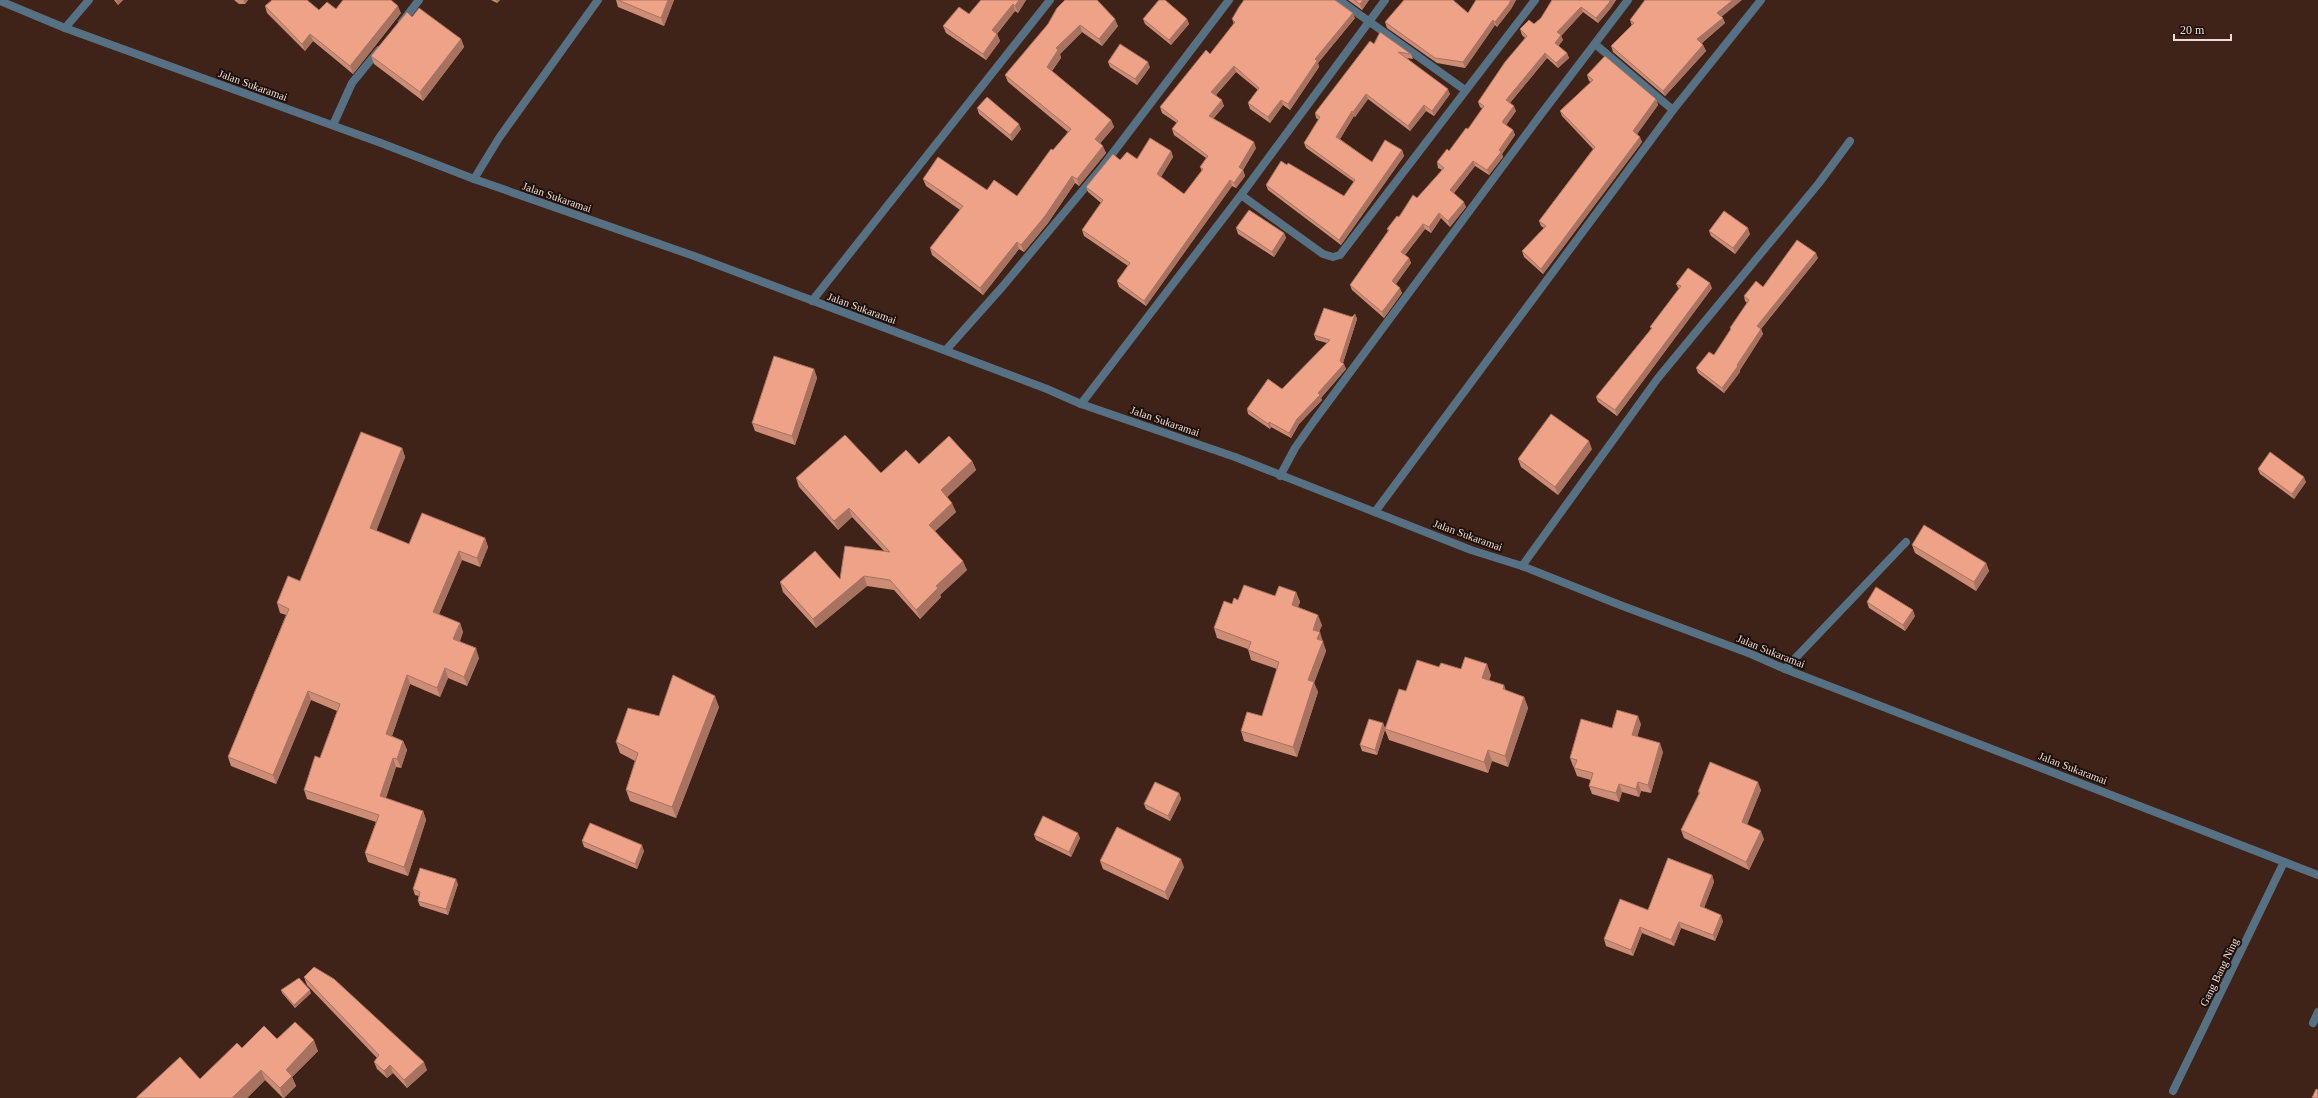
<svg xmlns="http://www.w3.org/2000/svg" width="2318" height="1098" font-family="Georgia,serif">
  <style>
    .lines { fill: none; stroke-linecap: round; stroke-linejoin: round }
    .minor { stroke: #567184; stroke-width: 8 }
    .tertiary { stroke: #567184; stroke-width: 8 }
    .wall { fill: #cd8c75 }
    .shaded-wall { fill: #a7725f }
    .building { fill: #eea388; stroke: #a7725f }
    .labels { text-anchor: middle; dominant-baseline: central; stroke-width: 4; stroke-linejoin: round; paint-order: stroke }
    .street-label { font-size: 11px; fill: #efdbd4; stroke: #1d100b }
  </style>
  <rect width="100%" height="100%" fill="#402318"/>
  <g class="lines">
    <g class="minor">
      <path d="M1339,0l126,90"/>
      <path d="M402,22l17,-22"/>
      <path d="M65,28l24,-28"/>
      <path d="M1595,44l78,66"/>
      <path d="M333,125l19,-42 27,-33"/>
      <path d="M474,179l25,-41 99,-138"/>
      <path d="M1241,195l82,59 10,3 7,-2 195,-255"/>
      <path d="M812,301l238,-301"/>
      <path d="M946,350l57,-64 100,-120 126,-166"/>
      <path d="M1081,404l160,-209 144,-195"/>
      <path d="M1280,476l15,-28 19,-27 225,-304 89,-117"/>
      <path d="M1375,512l298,-402 88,-110"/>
      <path d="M1522,566l136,-188 161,-195 31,-42"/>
      <path d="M1785,669l121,-127"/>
      <path d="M2313,1023l5,-11"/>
      <path d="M2173,1091l111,-229"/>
    </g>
    <path class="tertiary" d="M0,1l65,27 316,115 93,36 220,77 353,133 34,15 154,53 236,93 51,16 98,39 131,49 34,15 533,206"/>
  </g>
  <g class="wall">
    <path d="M114,0h9l-5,5z"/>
    <path d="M234,0h14l-3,4h-6z"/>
    <path d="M491,0h9l-3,3z"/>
    <path d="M616,0h58l-10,26 -46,-19z"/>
    <path d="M981,0h45l-8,13 -3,-2 -18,23 3,7 -14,19 -40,-27 -3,-7 26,-12z"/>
    <path d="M1166,0v1l21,18 2,5 -18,21 -26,-21 -2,-5z"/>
    <path d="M1348,0h25h-4l-7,10z"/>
    <path d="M1476,0h40l-5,9 -14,18 -2,-2 -30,43 -28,-5 -50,-35 -2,-6 83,-9z"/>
    <path d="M1552,0h64l-6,9 -12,14 -15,-11 -22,24 2,4 -5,6 9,7 2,5 -11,10 -11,-10 -37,45 6,8 -10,14 7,5 2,5 -13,19 1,3 -14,18 -14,-9 -21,27 12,14 -16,20 -9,-9 -10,15 -6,-4 -20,26 4,3 2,5 -15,21 6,9 -18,25 -32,-28 -2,-5 38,-54 -1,-2 30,-31 25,-28 -4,-2 -1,-6 12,-11 19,-22 15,-20 -3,-2 -2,-5 47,-64 -3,-3 -2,-6 14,-5 7,-6z"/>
    <path d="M1100,3l18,23 -16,20 -20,-14 -22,22 1,4 -9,13 59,49 3,7 -14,16 6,10 -27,33 -4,-3 -27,40 -24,29 -5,-3 -36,46 -51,-40 -2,-7 30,-38 -34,-24 -3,-7 64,11 30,6 51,-64 -60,-50 -3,-7z"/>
    <path d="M265,6l54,4 17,-1 65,4 -48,61 -40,-33 -8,10 -38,-38z"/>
    <path d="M1722,17l3,6 -23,20 4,8 -41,45 -52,-44 -2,-6 21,-20 -2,-6z"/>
    <path d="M1355,18l-37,45 1,4 -29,43 -7,-5 -13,18 -20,-14 -2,-6 10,-13 -22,-18 -20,23 8,11 -11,13 43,29 -13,22 2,6 -9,12 -4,-2 -86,120 -27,-19 -2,-6 11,-15 -44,-30 -2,-6 19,-27 -13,-11 -2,-5 34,-27 17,-1 34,-8 2,6 -12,20 23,17 18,-23 -2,-4 6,-9 -32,-23 -2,-6 5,-6 -15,-10 -2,-6 50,-53 24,-30 -2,-5z"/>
    <path d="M461,39l3,8 -41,54 -49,-37 -3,-8z"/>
    <path d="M1374,44l37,10 2,5 -6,-1 43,36 -16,22 -8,-5 -16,20 -42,-32 -13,18 -1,-1 -14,23 32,23 30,-12 2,6 -63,89 -73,-55 -2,-5 21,-20 57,31 10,-14 -48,-34 -2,-5 15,-23 -3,-2 -1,-5z"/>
    <path d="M1108,62l42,5 -13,18 -27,-18z"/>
    <path d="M1587,75l69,24 2,6 -21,29 5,8 -99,132 -19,-17 -2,-6 22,-23 -3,-2 -2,-5 54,-72 -31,-33 -2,-5 31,-29 -2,-1z"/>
    <path d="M977,108l44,21 -9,12 -33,-27z"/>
    <path d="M1236,228l48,5 2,5 -12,19 -36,-23z"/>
    <path d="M1709,231l41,3 -15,20 -24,-18z"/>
    <path d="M1818,258l-57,71 2,5 -23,36v2l-16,21 -26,-20 -2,-5 18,-13 16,-25v-2l17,-25 -2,-2 -1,-5 19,-9z"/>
    <path d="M1676,284l36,4 -95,128 -19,-14 -2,-5 55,-68 -1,-2 29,-38z"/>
    <path d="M1355,314l2,5 -14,44 3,6 -25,29 1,2 -23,24 -8,14 -20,-11 -1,2 -22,-15 -1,-5 35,-20 45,-46 -11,-3 -2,-5 38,-18z"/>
    <path d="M814,369l3,9 -22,67 -40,-14 -3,-8z"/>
    <path d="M402,448l3,9 -29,74 33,13 76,-6 3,9 -8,20 -18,-7 -23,54 21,9 3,9 -3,9 19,17 -12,28 -19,-8 -8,19 -30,-13 -18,52 11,5 4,9 -6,18 -5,-1 -10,31 37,13 3,9 -18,56 -40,-14 -3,-9 11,-31 -69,-23 -3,-9 16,-32 17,-47 -26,-11 -35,84 -45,-18 -3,-9 58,-142 -6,-2 -3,-10 23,-22z"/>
    <path d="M1592,449l-34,46 -37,-28 -3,-8z"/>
    <path d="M972,461l4,9 -29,27 9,15 -21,19 32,39 -27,25 1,2 -21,22 -26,-29 -27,-4 -51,42 -33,-36 -3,-10 60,-3 44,-28 -32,-34 -14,13 -39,-43 -3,-9 85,-5 38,-9z"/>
    <path d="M2258,469l48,13 -12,17 -34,-25z"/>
    <path d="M1912,545l74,18 3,8 -13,20 -61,-38z"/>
    <path d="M1296,592l4,10 -2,5 24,18 -3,7 7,19 -12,32 4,9 -21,65 -53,-16 -3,-10 21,-15 15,-47 -26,-9 -3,-11 -31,-11 -3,-10 18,-24z"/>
    <path d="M1867,602l48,14 -10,15 -36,-23z"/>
    <path d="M1439,667l22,2 30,6 -2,5 17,11 18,6 4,11 -20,59 -16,-6 -4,12 -99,-33 -4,-10 -8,25 -15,-4 -2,-6 23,-22 2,5 21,-37z"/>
    <path d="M719,707l-43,111 -46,-17 -4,-11 9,-29 -15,-8 -4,-11 43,-26z"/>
    <path d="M1641,724l-4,13 26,15 -12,41 -10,-2 -2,6 -17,-5 -3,10 -27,-8 -3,-8 2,-6 -14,-4 -3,-8v-1l-1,-1 -3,-8 42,-30z"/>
    <path d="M1761,790l-14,34 17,15 -15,31 -65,-32 -3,-8 18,-36 -1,-2z"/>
    <path d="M1179,793l2,6 -11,22 -24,-12 -2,-5z"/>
    <path d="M1034,835l46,3 -9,19 -35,-17z"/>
    <path d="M582,841l62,10 -7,18 -53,-22z"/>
    <path d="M1100,861l84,6 -16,33 -65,-31z"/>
    <path d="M1712,875l2,7 -10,26 19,13 -8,20 -34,-13 -7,18 -32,-13 -9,23 -27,-10 -2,-7 44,-29z"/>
    <path d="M458,884l-10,31 -28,-9 -2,-5 1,-5 -4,-1 -2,-6z"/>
    <path d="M304,977l123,93 -20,18 -14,-15 -6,5 -10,-9 -3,-7 3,-4 -70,-73z"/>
    <path d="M281,990l30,3 -16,15 -13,-15z"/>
    <path d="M277,1039l41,12 -26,26 4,9 -12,12h-1l-18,-18 -18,18h-111l64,-19 42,-31z"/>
  </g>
  <g class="shaded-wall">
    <path d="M116,0h7l-5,5z"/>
    <path d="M243,0h5l-3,4z"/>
    <path d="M496,0h4l-3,3z"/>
    <path d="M668,0h6l-10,26 -3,-8z"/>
    <path d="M1019,0h7l-8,13 -3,-7z"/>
    <path d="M1363,0h6l-7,10 -2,-6z"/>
    <path d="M1511,0h5l-5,9 -14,18 -2,-5z"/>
    <path d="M1610,0h6l-6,9 -12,14 -2,-5z"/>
    <path d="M1733,0h9l-23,19 -2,-6z"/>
    <path d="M1013,4l2,7 -21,26 -2,-7z"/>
    <path d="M398,6l3,7 -48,61 -3,-8z"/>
    <path d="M1581,7l2,5 -22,24 2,4 -6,8 -2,-5 2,-11z"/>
    <path d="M1353,13l2,5 -37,45 1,4 -29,43 -2,-6 27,-45z"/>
    <path d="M1723,18l2,5 -26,22 -2,-6z"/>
    <path d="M1115,19l3,7 -16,20 -3,-7z"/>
    <path d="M1187,19l2,5 -18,21 -2,-5z"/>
    <path d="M1493,20l2,5 -30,43 -2,-6z"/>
    <path d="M1080,25l2,7 -22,22 1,4 -12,16 -2,-7 9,-19z"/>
    <path d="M310,34l3,7 -8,10 -3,-7z"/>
    <path d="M997,34l3,7 -14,19 -3,-6z"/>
    <path d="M461,39l3,8 -41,54 -3,-9z"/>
    <path d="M1703,45l3,6 -41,45 -2,-5z"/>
    <path d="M1545,53l2,5 -39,47 -2,-5z"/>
    <path d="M1567,53l2,5 -11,10 -2,-5z"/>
    <path d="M1148,62l2,5 -13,18 -2,-6z"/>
    <path d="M1234,66l2,6 -23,26 -2,-6z"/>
    <path d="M1448,89l2,5 -16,22 -2,-5z"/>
    <path d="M1366,94l2,5 -13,18 -2,-5z"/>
    <path d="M1656,99l2,6 -23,32 -2,-6z"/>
    <path d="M1222,100l2,6 -13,15 -2,-5z"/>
    <path d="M1281,100l2,5 -13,18 -2,-6z"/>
    <path d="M1424,105l2,6 -16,20 -2,-5z"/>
    <path d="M1514,106l2,5 -12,17 -2,-6z"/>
    <path d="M1352,111l2,5 -16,26 -2,-5z"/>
    <path d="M1111,120l3,7 -16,19 -3,-7z"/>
    <path d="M1019,124l2,5 -9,12 -2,-6z"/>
    <path d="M1513,130l2,5 -13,19 1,3 -14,18 -2,-5 12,-20z"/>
    <path d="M1640,137l2,5 -99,132 -2,-5z"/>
    <path d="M1254,142l2,6 -15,25 -2,-6z"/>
    <path d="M1103,146l3,7 -27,33 -2,-7z"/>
    <path d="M1402,150l2,6 -63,89 -2,-5z"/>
    <path d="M1171,151l2,6 -14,23 -2,-6z"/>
    <path d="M1473,161l2,5 -23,29 -2,-5z"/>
    <path d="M1243,170l2,6 -9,12 -2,-5z"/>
    <path d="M1072,176l3,7 -27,40 -24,29 -3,-7z"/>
    <path d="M1230,180l2,6 -86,120 -2,-5z"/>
    <path d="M1464,202l2,5 -16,20 -2,-6z"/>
    <path d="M1439,213l2,5 -10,15 -2,-6z"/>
    <path d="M1423,224l2,5 -22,28 -2,-5z"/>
    <path d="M1748,228l2,6 -15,20 -2,-6z"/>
    <path d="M1284,233l2,5 -12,19 -2,-5z"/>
    <path d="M1017,242l2,7 -36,46 -3,-7z"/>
    <path d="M1816,253l2,5 -59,73 -2,-5z"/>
    <path d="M1409,258l2,5 -17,23 -2,-5z"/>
    <path d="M1710,283l2,5 -95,128 -2,-6z"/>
    <path d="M1400,288l2,5 -18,25 -2,-6z"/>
    <path d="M1355,314l2,5 -15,47 2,-2 2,5 -25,29 1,2 -23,24 -8,14 -2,-5 8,-14 21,-26 22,-32z"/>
    <path d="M1761,329l2,5 -23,36v2l-16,21 -2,-5z"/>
    <path d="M814,369l3,9 -22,67 -3,-9z"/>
    <path d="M1269,422l2,5 -1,2 -2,-5z"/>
    <path d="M1589,441l3,8 -34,46 -3,-8z"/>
    <path d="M402,448l3,9 -31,80 -4,-9z"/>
    <path d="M972,461l4,9 -32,30 -3,-10z"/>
    <path d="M2304,477l2,5 -12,17 -2,-5z"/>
    <path d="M952,503l4,9 -24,22 -3,-9z"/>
    <path d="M849,508l3,9 -14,13 -4,-9z"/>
    <path d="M485,538l3,9 -8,20 -3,-9z"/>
    <path d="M459,551l3,9 -26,61 -3,-9z"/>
    <path d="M963,561l4,9 -27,25 1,2 -21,22 -4,-9 20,-24z"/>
    <path d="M1986,563l3,8 -13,20 -2,-9z"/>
    <path d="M864,576l3,10 -51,42 -3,-9z"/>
    <path d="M1296,592l4,10 -5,13 -3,-10z"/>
    <path d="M1913,610l2,6 -10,15 -2,-6z"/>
    <path d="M1318,615l4,10 -4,10 2,-3 6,19 -12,32 4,9 -21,65 -4,-10 15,-67 5,-50z"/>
    <path d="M460,623l3,9 -6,16 -4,-9z"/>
    <path d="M476,648l3,10 -12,28 -3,-9z"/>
    <path d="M1487,664l4,11 -5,14 -4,-11z"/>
    <path d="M445,668l3,10 -8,19 -3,-9z"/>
    <path d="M407,675l3,9 -21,60 -3,-10z"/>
    <path d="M1504,685l4,11 -5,-7z"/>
    <path d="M308,691l3,9 -35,84 -3,-9z"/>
    <path d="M715,696l4,11 -43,111 -4,-11z"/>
    <path d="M1524,697l4,11 -20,59 -3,-11z"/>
    <path d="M1638,716l3,8 -6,20 -3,-9z"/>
    <path d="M1383,723l2,6 -8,26 -2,-5z"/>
    <path d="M403,741l4,9 -6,18 -4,-9z"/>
    <path d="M1660,743l3,9 -12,41 -3,-8z"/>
    <path d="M1488,750l4,11 -4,12 -4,-11z"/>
    <path d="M393,758l3,9 -13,38 -3,-9z"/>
    <path d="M1638,782l3,9 -2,6 -3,-8z"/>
    <path d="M1758,782l3,8 -16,40 -3,-8z"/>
    <path d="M1619,784l3,8 -3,10 -3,-9z"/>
    <path d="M1179,793l2,6 -11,22 -2,-5z"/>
    <path d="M423,811l3,9 -18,56 -4,-9z"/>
    <path d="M1761,831l3,8 -15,31 -3,-8z"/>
    <path d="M1078,833l2,5 -9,19 -2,-5z"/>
    <path d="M642,845l2,6 -7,18 -2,-5z"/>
    <path d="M1181,859l3,8 -16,33 -3,-8z"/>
    <path d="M1712,875l2,7 -12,31 -2,-7z"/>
    <path d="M456,879l2,5 -10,31 -2,-6z"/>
    <path d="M1721,915l2,6 -8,20 -2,-6z"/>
    <path d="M1679,922l2,6 -7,18 -3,-6z"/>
    <path d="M1640,927l2,6 -9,23 -2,-6z"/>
    <path d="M310,990l1,3 -16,15 -1,-3z"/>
    <path d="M314,1040l4,11 -26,26 4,9 -13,12 -3,-10 6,-18z"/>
    <path d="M424,1062l3,8 -20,18 -3,-8z"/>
    <path d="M390,1065l3,8 -6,5 -3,-7z"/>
    <path d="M261,1070l4,10 -18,18h-15z"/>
  </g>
  <g class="building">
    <path d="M272,0h35l12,10 8,-8 9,7 7,-9h48l7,6 -48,60 -40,-32 -8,10 -37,-38z"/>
    <path d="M618,0h50l-7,18z"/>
    <path d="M981,0h38l-4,6 -2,-2 -21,26 5,4 -14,20 -40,-28 16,-19 10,7z"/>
    <path d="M1065,0h32l18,19 -16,20 -19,-14 -24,23 2,2 -11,17 64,53 -16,19 8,7 -26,33 -5,-3 -27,40 -24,29 -4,-3 -37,46 -50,-40 33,-42 -40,-27 15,-22 49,33 7,-10 23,16 34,-47 2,1 18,-21 -66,-54 43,-51 9,-16z"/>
    <path d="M1159,0h6l22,19 -18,21 -26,-21z"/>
    <path d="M1244,0h91l18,13 -38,46 2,2 -29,43 -7,-4 -13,17 -20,-14 11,-15 -25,-22 -23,26 11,8 -13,16 45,26 -15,25 4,3 -9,13 -4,-3 -86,121 -27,-20 13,-18 -48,-33 21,-30 -17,-13 27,-33 7,6 7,-8 10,7 13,-21 21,13 -14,23 27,20 19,-25 -3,-2 8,-11 -36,-27 6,-8 -18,-14 46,-57 4,4 25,-32 -3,-3 7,-12z"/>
    <path d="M1354,0h9l-3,4z"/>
    <path d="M1404,0h49l15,13 8,-13h35l-2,4 -14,18 -2,-2 -30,42 -28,-4 -50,-36z"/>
    <path d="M1552,0h58l-1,3 -13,15 -15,-11 -24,25 4,3 -6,8 12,10 -11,10 -11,-10 -39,47 8,6 -12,16 11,8 -14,20 2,2 -14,18 -14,-9 -23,29 14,12 -16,19 -9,-8 -10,14 -6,-3 -22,28 8,6 -17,23 8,7 -18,24 -32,-27 39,-55 -2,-1 10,-13 2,1 14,-22 4,3 27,-30 -7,-6 10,-13 2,2 17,-23 2,1 16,-23 -6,-4 27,-40 22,-26 -7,-7 9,-9 5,4 7,-6z"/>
    <path d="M1645,0h88l-16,13 6,5 -26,21 6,6 -40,46 -52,-45 23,-23 -4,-3z"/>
    <path d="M419,8l42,31 -41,53 -49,-36 36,-44 5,5z"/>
    <path d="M1380,32l31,22 -13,-2 50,37 -16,22 -8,-6 -16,21 -42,-32 -13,18 -1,-1 -16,26 36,25 13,-22 17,10 -63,90 -73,-55 15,-24 6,4 1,-2 56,33 11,-16 -51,-37 16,-26 -5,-4 55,-72 4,3z"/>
    <path d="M1120,44l28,18 -13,17 -27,-17z"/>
    <path d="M1605,56l51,43 -23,32 7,6 -99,132 -19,-18 24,-25 -7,-5 56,-74 -35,-36 33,-31 -6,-5z"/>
    <path d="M987,97l32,27 -9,11 -33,-27z"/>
    <path d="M1249,210l35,23 -12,19 -36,-24z"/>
    <path d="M1724,211l24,17 -15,20 -24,-17z"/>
    <path d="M1797,240l19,13 -59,73 4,3 -24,36 1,1 -16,22 -26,-20 13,-16 5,3 17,-26 -1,-1 19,-28 -5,-4 12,-15 7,6z"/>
    <path d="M1688,268l22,15 -95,127 -19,-13 56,-69 -2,-1 31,-41 -5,-2z"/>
    <path d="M1324,308l28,9 3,-3 -15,47 4,3 -26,29 2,2 -23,24 -8,14 -20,-11 -1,2 -21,-15 21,-30 14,10 48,-49 -16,-5z"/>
    <path d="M774,356l40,13 -22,67 -40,-13z"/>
    <path d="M1551,414l38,27 -34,46 -37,-28z"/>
    <path d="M361,432l41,16 -32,80 39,16 13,-31 63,25 -8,20 -18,-7 -26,61 27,11 -7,16 23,9 -12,29 -19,-9 -8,20 -30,-13 -21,59 17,7 -6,18 -4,-1 -13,38 43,15 -19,56 -39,-14 14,-38 -75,-25 11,-34 5,2 20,-54 -32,-13 -35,84 -45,-18 61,-148 -12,-6 11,-27 12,5z"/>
    <path d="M845,435l36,38 25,-23 13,14 30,-28 23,25 -31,29 11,13 -23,22 34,36 -27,25 2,2 -22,22 -26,-30 -26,-4 -51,43 -33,-37 35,-31 25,28 5,-33 45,6 -41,-44 -15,13 -38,-43z"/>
    <path d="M2270,452l34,25 -12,17 -34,-25z"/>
    <path d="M1924,525l62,38 -12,19 -62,-37z"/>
    <path d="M1244,585l31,11 4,-10 17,6 -4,13 26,10 -5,15 7,2 -3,7 6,2 -15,39 6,2 -21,65 -52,-16 6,-19 15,4 17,-54 -31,-12 3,-8 -37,-14 10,-27 8,3 2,-6 4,2z"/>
    <path d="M1876,587l37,23 -10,15 -36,-23z"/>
    <path d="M1465,657l22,7 -5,14 22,7 -1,4 21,8 -19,59 -17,-6 -4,12 -99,-33 14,-40 7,2 11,-31 22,7 2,-4 20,6z"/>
    <path d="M673,675l42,21 -43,111 -46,-17 12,-37 -22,-11 12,-34 31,8z"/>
    <path d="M1617,710l21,6 -6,19 28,8 -12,42 -10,-3 -2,7 -17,-5 -3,9 -27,-7 4,-13 -19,-5 3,-8 -7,-2 11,-39 31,9z"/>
    <path d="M1369,719l14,4 -8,27 -15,-5z"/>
    <path d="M1710,762l48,20 -16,40 19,9 -15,31 -65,-32 19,-38h-2z"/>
    <path d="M1155,782l24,11 -11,23 -24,-12z"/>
    <path d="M1043,816l35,17 -9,19 -35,-17z"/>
    <path d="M590,823l52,22 -7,19 -53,-23z"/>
    <path d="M1117,827l64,32 -16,33 -65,-31z"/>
    <path d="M1668,858l44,17 -12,31 21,9 -8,20 -34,-13 -8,18 -31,-13 -9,23 -27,-11 16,-40 28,11z"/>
    <path d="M420,868l36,11 -10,30 -28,-8 2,-9 -7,-3z"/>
    <path d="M314,967l20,12 90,83 -20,18 -14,-15 -6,6 -10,-9 5,-7 -75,-78z"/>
    <path d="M299,978l11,12 -16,15 -13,-15z"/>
    <path d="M295,1022l19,18 -28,30 6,6 -12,12 -19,-18 -29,28h-96l44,-41 20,22 37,-36 5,5 22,-22 13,13z"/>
    <path d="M2316,1089l2,1v8h-6z"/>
  </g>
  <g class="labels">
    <g class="street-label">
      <text transform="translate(253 85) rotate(20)">Jalan Sukaramai</text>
      <text transform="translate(557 197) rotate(19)">Jalan Sukaramai</text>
      <text transform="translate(862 308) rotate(20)">Jalan Sukaramai</text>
      <text transform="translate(1165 421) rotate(19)">Jalan Sukaramai</text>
      <text transform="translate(1468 535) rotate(20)">Jalan Sukaramai</text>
      <text transform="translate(1771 651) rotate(22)">Jalan Sukaramai</text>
      <text transform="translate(2073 768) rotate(21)">Jalan Sukaramai</text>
      <text transform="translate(2219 972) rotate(-64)">Gang Bang Ning</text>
    </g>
  </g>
  <path d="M2174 34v6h57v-6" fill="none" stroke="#efdbd4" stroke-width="2"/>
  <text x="2180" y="34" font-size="12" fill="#efdbd4" stroke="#1d100b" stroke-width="3" paint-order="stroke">20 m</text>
</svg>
